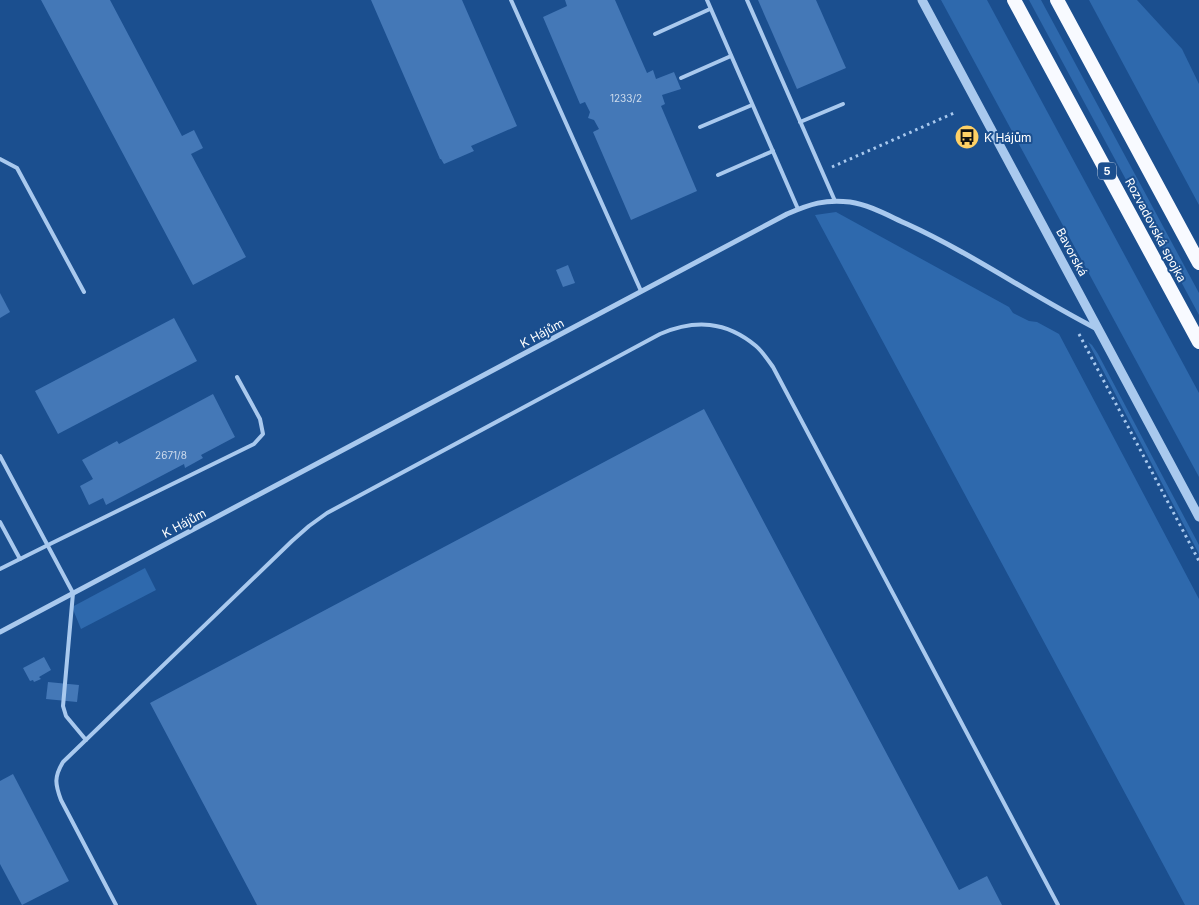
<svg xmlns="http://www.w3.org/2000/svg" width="1199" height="905" font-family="Inter,sans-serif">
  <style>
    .green { fill: #2e69ad }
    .building { fill: #4478b7 }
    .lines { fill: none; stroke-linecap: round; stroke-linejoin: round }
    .path { stroke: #a9c9ee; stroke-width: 3; stroke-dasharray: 2.5 4; stroke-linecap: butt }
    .service { stroke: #a9c9ee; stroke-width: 4 }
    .minor { stroke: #a9c9ee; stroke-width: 5 }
    .tertiary { stroke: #a9c9ee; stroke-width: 9 }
    .trunk { stroke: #f8faff; stroke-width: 14 }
    .labels { text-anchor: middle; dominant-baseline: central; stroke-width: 4; stroke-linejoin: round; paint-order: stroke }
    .number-label { font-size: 10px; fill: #d0dded }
    .shield { fill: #1b4f8f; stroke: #bbcadd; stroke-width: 1 }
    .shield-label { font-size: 11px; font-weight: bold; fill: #fff }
    .poi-label { font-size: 12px; fill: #fff; stroke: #1b4f8f; text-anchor: start }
    .street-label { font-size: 12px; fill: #fff; stroke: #1b4f8f }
  </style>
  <rect width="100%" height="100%" fill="#1b4f8f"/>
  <g class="green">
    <path d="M941,0h46l212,393v84z"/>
    <path d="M1029,0h12l158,293v22z"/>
    <path d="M1089,0h48l45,49 17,35v121z"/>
    <path d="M836,212l173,95 4,6 16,8 8,1 22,12 140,265v306h-14l-370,-690z"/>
    <path d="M1088,342l4,3 6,9 101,191v9z"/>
    <path d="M145,568l11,22 -75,39 -9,-22z"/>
  </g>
  <g class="building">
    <path d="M41,0h69l72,136 12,-6 9,18 -12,6 55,103 -53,28z"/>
    <path d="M371,0h91l55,126 -46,20 3,5 -30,13 -3,-5h-1z"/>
    <path d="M565,0h50l32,73 6,-3 3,9 18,-7 7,17 -19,6 3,9 -4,2 36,85 -66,29 -38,-88 6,-3 -5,-9 -6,-2 2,-6 -5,-10 -5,2 -37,-87 24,-11z"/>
    <path d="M758,0h58l30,68 -49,21z"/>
    <path d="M568,265l7,18 -12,4 -7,-17z"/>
    <path d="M0,293l10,19 -10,6z"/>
    <path d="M174,318l23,43 -139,73 -23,-43z"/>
    <path d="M213,394l22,43 -34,18 2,3 -18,10 -1,-4 -78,41 -3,-7 -14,7 -9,-19 13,-7 -11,-19 35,-19 2,3z"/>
    <path d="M704,409l255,481 28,-14 15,29h-745l-107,-202z"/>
    <path d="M44,657l7,13 -12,7 2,2 -7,3 -1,-2 -3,1 -7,-13z"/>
    <path d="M48,682l31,3 -2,17 -31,-3z"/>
    <path d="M13,774l56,107 -47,24 -22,-41v-83z"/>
  </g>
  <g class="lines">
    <g class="path">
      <path d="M832,167l122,-54"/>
      <path d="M1079,334l120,227"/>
    </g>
    <g class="service">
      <path d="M511,0l130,291"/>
      <path d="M707,0l91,209"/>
      <path d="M747,0l88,201"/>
      <path d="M655,34l55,-25"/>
      <path d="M681,78l50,-22"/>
      <path d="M800,122l43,-18"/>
      <path d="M700,127l52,-22"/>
      <path d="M0,159l17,9 67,124"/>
      <path d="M718,175l55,-24"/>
      <path d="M0,456l73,137 -10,113 3,10 20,24"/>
      <path d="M0,522l20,37"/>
      <path d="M0,569l48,-24 206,-101 9,-10 -3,-15 -23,-42"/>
      <path d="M116,905l-55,-105c-6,-16 -7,-23 2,-38l229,-221 17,-15 18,-13 333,-179c35,-15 66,-13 96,12 6,5 12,14 17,21l285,538"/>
    </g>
    <path class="minor" d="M0,632l787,-418c23,-10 38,-15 63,-12 20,3 39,14 57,22 66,30 125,72 190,105"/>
    <path class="tertiary" d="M922,0l277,517"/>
    <g class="trunk">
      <path d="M1014,0l185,342"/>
      <path d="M1057,0l142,263"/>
    </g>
  </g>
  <defs>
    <symbol id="bus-disc" viewBox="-11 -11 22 22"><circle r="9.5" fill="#ffd166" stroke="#1b4f8f"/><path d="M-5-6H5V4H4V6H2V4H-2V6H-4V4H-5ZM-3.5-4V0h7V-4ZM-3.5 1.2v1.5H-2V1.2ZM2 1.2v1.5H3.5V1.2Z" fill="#111"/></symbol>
  </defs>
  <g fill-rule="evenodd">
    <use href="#bus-disc" x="953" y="123" width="28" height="28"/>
  </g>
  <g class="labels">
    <g class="number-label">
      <text x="626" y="98">1233/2</text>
      <text x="171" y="455">2671/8</text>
    </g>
    <rect class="shield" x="1098" y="162.5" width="18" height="17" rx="4"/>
    <g class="shield-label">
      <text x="1107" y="171">5</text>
    </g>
    <g class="poi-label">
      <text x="984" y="137">K Hájům</text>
    </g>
    <g class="street-label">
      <text transform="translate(1156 230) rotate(62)">Rozvadovská spojka</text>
      <text transform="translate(1072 252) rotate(62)">Bavorská</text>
      <text transform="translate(542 333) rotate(-28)">K Hájům</text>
      <text transform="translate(184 523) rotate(-28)">K Hájům</text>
    </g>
  </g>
</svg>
